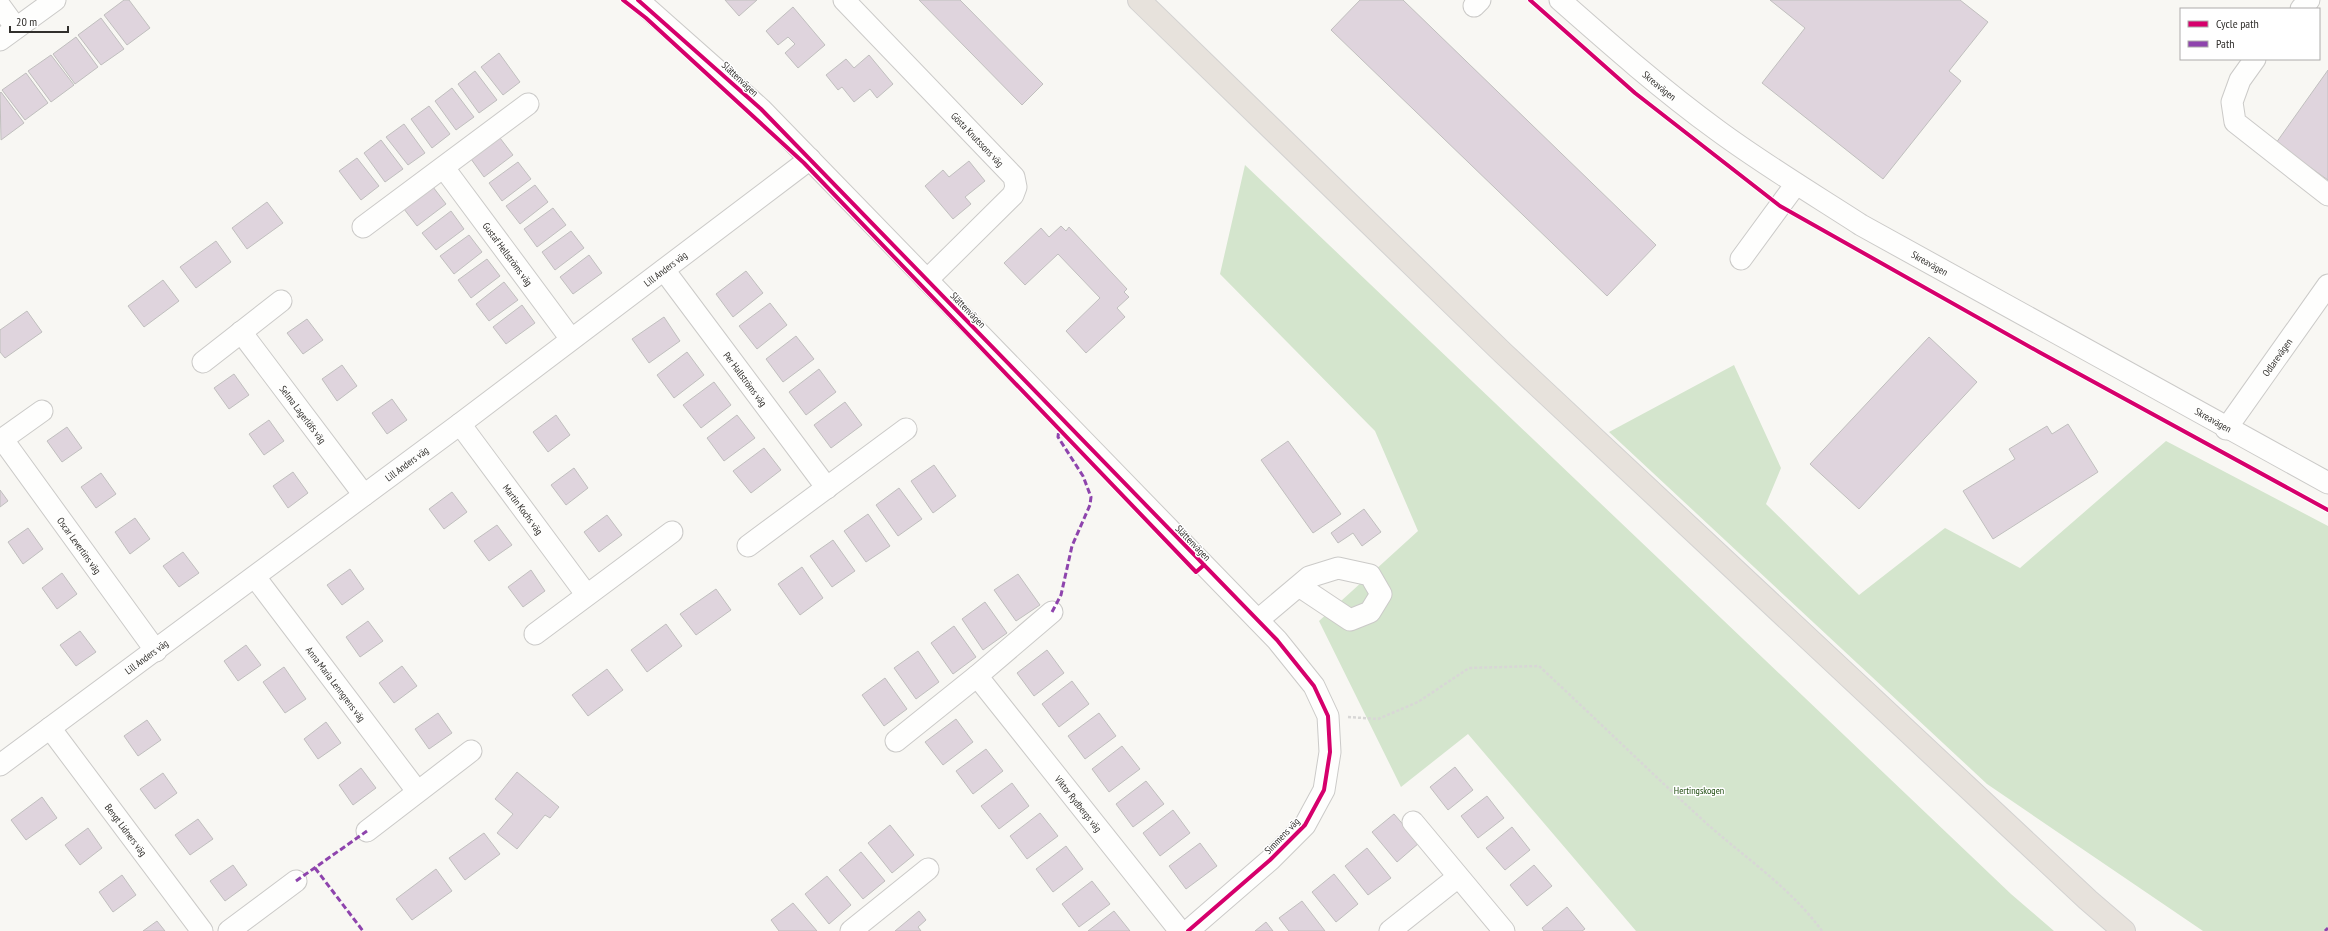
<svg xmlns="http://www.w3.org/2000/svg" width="2328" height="931" font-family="'PT Sans Narrow',sans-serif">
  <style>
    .green { fill: #d4e5cd }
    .building { fill: #dfd4dd; stroke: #c0bfbe }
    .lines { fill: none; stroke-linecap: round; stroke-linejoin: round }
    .minor-casing { stroke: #cbcac8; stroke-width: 23 }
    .major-casing { stroke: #d3d2d1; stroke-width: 24 }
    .path { stroke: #d8d7d6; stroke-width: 2.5; stroke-dasharray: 3 2; stroke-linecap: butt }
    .minor { stroke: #fefefd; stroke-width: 21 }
    .major { stroke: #e7e2dc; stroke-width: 22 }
    .quiet { stroke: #8e44ad; stroke-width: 3; stroke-dasharray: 6 3; stroke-linecap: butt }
    .cycleway-casing { stroke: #fff; stroke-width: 6 }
    .cycleway { stroke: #d6006c; stroke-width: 4 }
    .labels { text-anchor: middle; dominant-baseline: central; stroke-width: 3; stroke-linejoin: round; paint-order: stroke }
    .street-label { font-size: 10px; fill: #312f2c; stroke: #fff }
    .park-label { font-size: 10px; fill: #1f4c0f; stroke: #fff }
  </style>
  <rect width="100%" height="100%" fill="#f8f7f3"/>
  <g class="green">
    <path d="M1245,165l766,729 43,37h-418l-168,-197 -67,53 -82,-166 99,-90 -43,-100 -155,-157z"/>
    <path d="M1734,365l47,103 -15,36 93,91 86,-67 75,40 146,-127 162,85v405h-125l-216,-147 -378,-352z"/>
  </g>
  <g class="building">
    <path d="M124,0h5l21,28 -23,17 -23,-30z"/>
    <path d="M725,0h32l-18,16z"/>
    <path d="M919,0h41l83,84 -21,21z"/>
    <path d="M1360,0h43l253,245 -49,51 -276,-266z"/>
    <path d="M1770,0h190l28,22 -39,49 12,10 -78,98 -121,-96 43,-55z"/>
    <path d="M793,7l32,38 -27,23 -13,-15 10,-9 -7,-7 -10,8 -12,-14z"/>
    <path d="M101,18l23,31 -23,16 -23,-30z"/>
    <path d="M76,37l22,30 -23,17 -22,-30z"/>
    <path d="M499,53l21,29 -17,13 -22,-28z"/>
    <path d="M51,55l23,30 -23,17 -23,-31z"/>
    <path d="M869,55l24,29 -16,14 -7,-9 -16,13 -12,-15 -4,3 -12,-15 20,-16 8,9z"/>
    <path d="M2328,70v110l-52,-37z"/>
    <path d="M475,71l22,29 -18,13 -21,-29z"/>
    <path d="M26,73l22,30 -23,17 -23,-30z"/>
    <path d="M452,88l22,29 -18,13 -21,-29z"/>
    <path d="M1,92l23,31 -23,17 -1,-47z"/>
    <path d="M429,106l21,28 -18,14 -21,-29z"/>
    <path d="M404,124l21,29 -17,12 -22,-28z"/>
    <path d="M500,138l13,17 -29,22 -13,-18z"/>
    <path d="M381,140l22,29 -18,13 -21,-29z"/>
    <path d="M357,158l22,28 -18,14 -22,-29z"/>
    <path d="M969,161l16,20 -20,16 6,7 -18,15 -28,-33 18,-16 6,7z"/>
    <path d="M518,162l13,17 -29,22 -13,-18z"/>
    <path d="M535,185l13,17 -28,22 -14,-18z"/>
    <path d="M433,187l13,17 -29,22 -13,-17z"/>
    <path d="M267,202l16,21 -36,26 -15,-21z"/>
    <path d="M553,208l13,17 -29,22 -13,-18z"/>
    <path d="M451,211l13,18 -28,21 -14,-17z"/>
    <path d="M1061,226l5,5 3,-4 58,62 -3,3 5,5 -12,11 8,9 -39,36 -20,-22 34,-33 -42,-44 -33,31 -21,-22 37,-35 8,9z"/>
    <path d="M571,231l13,17 -29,22 -13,-18z"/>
    <path d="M469,235l13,17 -28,22 -14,-18z"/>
    <path d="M216,241l15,21 -35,26 -16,-21z"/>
    <path d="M589,255l13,18 -29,21 -13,-17z"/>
    <path d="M487,259l13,17 -29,22 -13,-18z"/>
    <path d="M746,271l17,22 -30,24 -17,-23z"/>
    <path d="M163,280l16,21 -35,26 -16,-21z"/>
    <path d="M504,282l14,18 -29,21 -13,-17z"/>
    <path d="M770,303l17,22 -30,24 -18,-23z"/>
    <path d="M522,305l13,18 -29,21 -13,-17z"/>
    <path d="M27,311l15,21 -37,26 -5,-6v-22z"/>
    <path d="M664,317l16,24 -31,22 -17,-24z"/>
    <path d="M307,319l16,21 -20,14 -16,-21z"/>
    <path d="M796,336l18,23 -31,23 -17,-23z"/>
    <path d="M1929,337l48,45 -118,127 -49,-45z"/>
    <path d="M687,352l17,23 -30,23 -17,-23z"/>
    <path d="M342,365l15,21 -20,15 -15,-22z"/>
    <path d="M819,369l17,23 -30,23 -17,-23z"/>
    <path d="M234,374l15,21 -20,14 -15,-21z"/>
    <path d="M714,382l17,23 -30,23 -18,-23z"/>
    <path d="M392,399l15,21 -20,14 -15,-21z"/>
    <path d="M845,402l17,23 -31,23 -17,-23z"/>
    <path d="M556,415l14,20 -22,17 -15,-20z"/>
    <path d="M737,415l18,23 -31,23 -17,-23z"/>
    <path d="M269,420l15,21 -20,14 -15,-21z"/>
    <path d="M2068,424l30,48 -105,67 -30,-48 52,-32 -6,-10 38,-23 5,8z"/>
    <path d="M67,427l15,21 -20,14 -15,-21z"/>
    <path d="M1288,441l53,73 -28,19 -52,-73z"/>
    <path d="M764,448l17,22 -30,23 -18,-22z"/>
    <path d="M934,465l22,31 -23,17 -22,-32z"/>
    <path d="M574,468l14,20 -22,17 -15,-20z"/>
    <path d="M293,472l15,21 -20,15 -15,-22z"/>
    <path d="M101,473l15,21 -20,14 -15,-21z"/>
    <path d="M899,488l23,31 -24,17 -22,-31z"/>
    <path d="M0,490l8,11 -8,6z"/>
    <path d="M452,492l15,20 -23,17 -15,-20z"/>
    <path d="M1364,509l17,23 -19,14 -9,-13 -15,10 -7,-10z"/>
    <path d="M868,514l22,32 -24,16 -22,-31z"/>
    <path d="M607,515l15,20 -23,17 -15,-20z"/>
    <path d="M135,518l15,21 -20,15 -15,-22z"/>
    <path d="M497,525l15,20 -23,16 -15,-20z"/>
    <path d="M28,528l15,21 -20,15 -15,-22z"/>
    <path d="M833,540l22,31 -23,16 -22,-31z"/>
    <path d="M183,552l16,21 -20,14 -16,-21z"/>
    <path d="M802,567l21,31 -23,17 -22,-31z"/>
    <path d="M350,569l14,20 -22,16 -15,-20z"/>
    <path d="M531,570l14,21 -22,16 -15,-20z"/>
    <path d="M62,573l15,21 -20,15 -15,-21z"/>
    <path d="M1018,574l22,31 -24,16 -22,-31z"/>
    <path d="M716,589l15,21 -35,25 -16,-21z"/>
    <path d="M985,602l22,31 -24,17 -21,-31z"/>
    <path d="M368,621l15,20 -23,16 -14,-20z"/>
    <path d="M666,624l16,22 -35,26 -16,-22z"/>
    <path d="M954,626l22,31 -23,17 -22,-31z"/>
    <path d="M80,631l16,21 -20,14 -16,-21z"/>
    <path d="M246,645l15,20 -23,16 -14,-20z"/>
    <path d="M1047,650l17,23 -30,23 -17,-23z"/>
    <path d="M918,651l21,31 -23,17 -22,-31z"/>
    <path d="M402,666l15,20 -23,17 -15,-20z"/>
    <path d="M284,667l22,32 -21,14 -22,-31z"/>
    <path d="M607,669l16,21 -35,26 -16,-21z"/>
    <path d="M885,678l22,31 -23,17 -22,-31z"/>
    <path d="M1072,681l17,23 -30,23 -17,-23z"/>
    <path d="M438,713l14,20 -23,16 -14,-20z"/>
    <path d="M1099,713l17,23 -31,23 -17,-23z"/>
    <path d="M956,719l17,23 -30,23 -18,-23z"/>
    <path d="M147,720l14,20 -23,16 -14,-20z"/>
    <path d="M326,722l15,21 -23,16 -14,-20z"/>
    <path d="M1122,746l18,23 -31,23 -17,-23z"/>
    <path d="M986,749l17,22 -30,23 -17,-23z"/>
    <path d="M1455,767l18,23 -25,20 -18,-23z"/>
    <path d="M361,768l15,20 -23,17 -14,-20z"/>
    <path d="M517,772l42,35 -9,11 -5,-3 -28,34 -20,-16 16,-19 -18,-15z"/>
    <path d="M163,773l14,20 -22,16 -15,-20z"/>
    <path d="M1146,781l18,23 -31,23 -17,-23z"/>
    <path d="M1012,783l17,23 -30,23 -18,-23z"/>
    <path d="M1487,796l17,22 -26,20 -17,-22z"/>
    <path d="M42,797l15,21 -31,22 -15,-20z"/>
    <path d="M1173,810l17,23 -30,23 -17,-23z"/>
    <path d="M1040,813l18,23 -31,23 -17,-23z"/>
    <path d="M1394,814l25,29 -22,19 -25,-30z"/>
    <path d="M198,819l15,20 -23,16 -15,-20z"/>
    <path d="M890,825l24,30 -22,18 -24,-30z"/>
    <path d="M1512,827l18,23 -25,20 -19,-22z"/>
    <path d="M88,828l14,20 -22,17 -15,-20z"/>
    <path d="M484,833l16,21 -35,26 -16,-22z"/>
    <path d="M1200,843l17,23 -31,23 -17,-23z"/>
    <path d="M1066,846l17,23 -30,23 -17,-23z"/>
    <path d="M1367,848l24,30 -23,17 -23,-29z"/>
    <path d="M861,852l24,29 -22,18 -24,-29z"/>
    <path d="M233,865l14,20 -22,16 -15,-20z"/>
    <path d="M1534,865l18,21 -25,20 -17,-21z"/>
    <path d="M436,869l16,22 -40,29 -16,-21z"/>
    <path d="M1334,874l24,30 -22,18 -24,-30z"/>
    <path d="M122,875l14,20 -23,17 -14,-20z"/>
    <path d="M827,876l24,29 -22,19 -24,-30z"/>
    <path d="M1092,881l18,23 -31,23 -17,-23z"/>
    <path d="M1302,901l23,30h-36l-10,-13z"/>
    <path d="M793,903l24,28h-38l-8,-11z"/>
    <path d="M1567,907l18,22 -3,2h-38l-2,-3z"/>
    <path d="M919,911l7,9 -8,7 3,4h-26z"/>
    <path d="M1114,911l16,20h-42z"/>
    <path d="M157,921l8,10h-22z"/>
    <path d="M1266,922l7,9h-18z"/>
  </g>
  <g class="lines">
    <defs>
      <g id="minor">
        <path d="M638,0l123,109 516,531 37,46 14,30 2,36 -6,38 -19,35 -35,35 -82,71"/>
        <path id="s1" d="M844,0l170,177 2,10 -3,8 -86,85"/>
        <path id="s2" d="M1560,0c51,45 102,90 157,130 46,34 96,64 144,95l467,258"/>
        <path d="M0,6l16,22"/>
        <path d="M1474,6l6,-6"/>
        <path d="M2301,9l8,-9"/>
        <path d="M0,40l55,-40"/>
        <path d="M2255,59l-15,21 -8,22 3,20 93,73"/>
        <path id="s3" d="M444,168l127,171"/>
        <path d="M363,227l165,-123"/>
        <path d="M1741,259l55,-75"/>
        <path id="s4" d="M664,270l163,218"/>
        <path id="s5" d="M241,332l123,163"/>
        <path d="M203,362l78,-61"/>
        <path id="s6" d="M460,424l126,170"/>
        <path id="s7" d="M2226,429l102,-144"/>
        <path id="s8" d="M3,440l153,211"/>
        <path d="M0,441l42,-30"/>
        <path d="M748,546l158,-117"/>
        <path id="s9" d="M255,577l162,214"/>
        <path d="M1258,620l51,-43 29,-9 32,7 11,19 -11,18 -20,8 -51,-34"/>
        <path d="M535,634l137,-102"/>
        <path id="s10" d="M977,676l203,255"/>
        <path id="s11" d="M50,728l152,203"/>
        <path d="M896,741l81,-65 75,-64"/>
        <path id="s12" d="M0,765l460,-341 350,-265"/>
        <path d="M1413,822l91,109"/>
        <path d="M367,831l104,-80"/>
        <path d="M229,931l67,-50"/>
        <path d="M851,931l77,-62"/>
        <path d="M1390,931l68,-54"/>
      </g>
      <path id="major" d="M1139,0l364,353 585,547 36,31"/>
    </defs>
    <use href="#minor" class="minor-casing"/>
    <use href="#major" class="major-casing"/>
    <path class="path" d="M1348,717l30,2 40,-17 51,-34 70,-2c56,52 110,105 166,156 40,36 85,65 117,109"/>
    <use href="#minor" class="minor"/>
    <use href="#major" class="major"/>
    <g class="quiet">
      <path d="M1052,612l9,-17 11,-49 18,-41 1,-8 -8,-21 -25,-39 1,-9"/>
      <path d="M315,868l48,63"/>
      <path d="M296,881l71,-50"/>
      <path d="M2325,931l3,-3"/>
    </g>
    <defs>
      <g id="cycleway">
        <path d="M623,0l23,18 158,145 392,409 8,-7"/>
        <path d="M638,0l123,109 516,531 37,46 14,30 2,36 -6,38 -19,35 -35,35 -82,71"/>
        <path d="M1530,0l105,93 145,113 259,146 289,158"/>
      </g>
    </defs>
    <use href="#cycleway" class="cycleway-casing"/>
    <use href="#cycleway" class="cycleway"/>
  </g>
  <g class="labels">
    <g class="street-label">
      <text transform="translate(740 79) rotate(43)">Slättenvägen</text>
      <text stroke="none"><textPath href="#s2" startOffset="131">Skreavägen</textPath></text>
      <text stroke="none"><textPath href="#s1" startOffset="193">Gösta Knutssons väg</textPath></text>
      <text stroke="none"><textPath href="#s3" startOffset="107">Gustaf Hellströms väg</textPath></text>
      <text stroke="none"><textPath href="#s2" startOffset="455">Skreavägen</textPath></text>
      <text stroke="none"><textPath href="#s12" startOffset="830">Lill Anders väg</textPath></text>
      <text transform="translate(968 310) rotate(46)">Slättenvägen</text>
      <text stroke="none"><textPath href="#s7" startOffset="88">Odlarevägen</textPath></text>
      <text stroke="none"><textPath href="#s4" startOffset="136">Per Hallströms väg</textPath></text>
      <text stroke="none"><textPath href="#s5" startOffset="103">Selma Lagerlöfs väg</textPath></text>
      <text stroke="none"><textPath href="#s2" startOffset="779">Skreavägen</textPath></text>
      <text stroke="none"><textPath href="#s12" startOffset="506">Lill Anders väg</textPath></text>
      <text stroke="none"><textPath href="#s6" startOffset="106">Martin Kochs väg</textPath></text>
      <text transform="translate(1193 543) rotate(46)">Slättenvägen</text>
      <text stroke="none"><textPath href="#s8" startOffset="130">Oscar Levertins väg</textPath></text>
      <text stroke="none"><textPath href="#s12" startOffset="182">Lill Anders väg</textPath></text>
      <text stroke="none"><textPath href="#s9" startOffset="134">Anna Maria Lenngrens väg</textPath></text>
      <text stroke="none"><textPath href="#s10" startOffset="163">Viktor Rydbergs väg</textPath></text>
      <text stroke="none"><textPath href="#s11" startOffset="127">Bengt Lidners väg</textPath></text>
      <text transform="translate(1282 836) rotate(-46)">Simmens väg</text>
    </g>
    <g class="park-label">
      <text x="1699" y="790">Hertingskogen</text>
    </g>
  </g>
  <rect x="2180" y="8" width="140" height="52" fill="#ffffff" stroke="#adacab"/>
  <rect x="2188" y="21" width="20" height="6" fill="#d6006c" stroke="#adacab"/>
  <text x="2216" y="28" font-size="12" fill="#312f2c">Cycle path</text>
  <rect x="2188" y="41" width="20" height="6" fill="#8e44ad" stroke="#adacab"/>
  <text x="2216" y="48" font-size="12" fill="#312f2c">Path</text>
  <path d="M10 26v6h58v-6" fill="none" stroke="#312f2c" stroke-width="2"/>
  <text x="16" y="26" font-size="12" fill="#312f2c" stroke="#ffffff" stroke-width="3" paint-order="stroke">20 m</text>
</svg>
